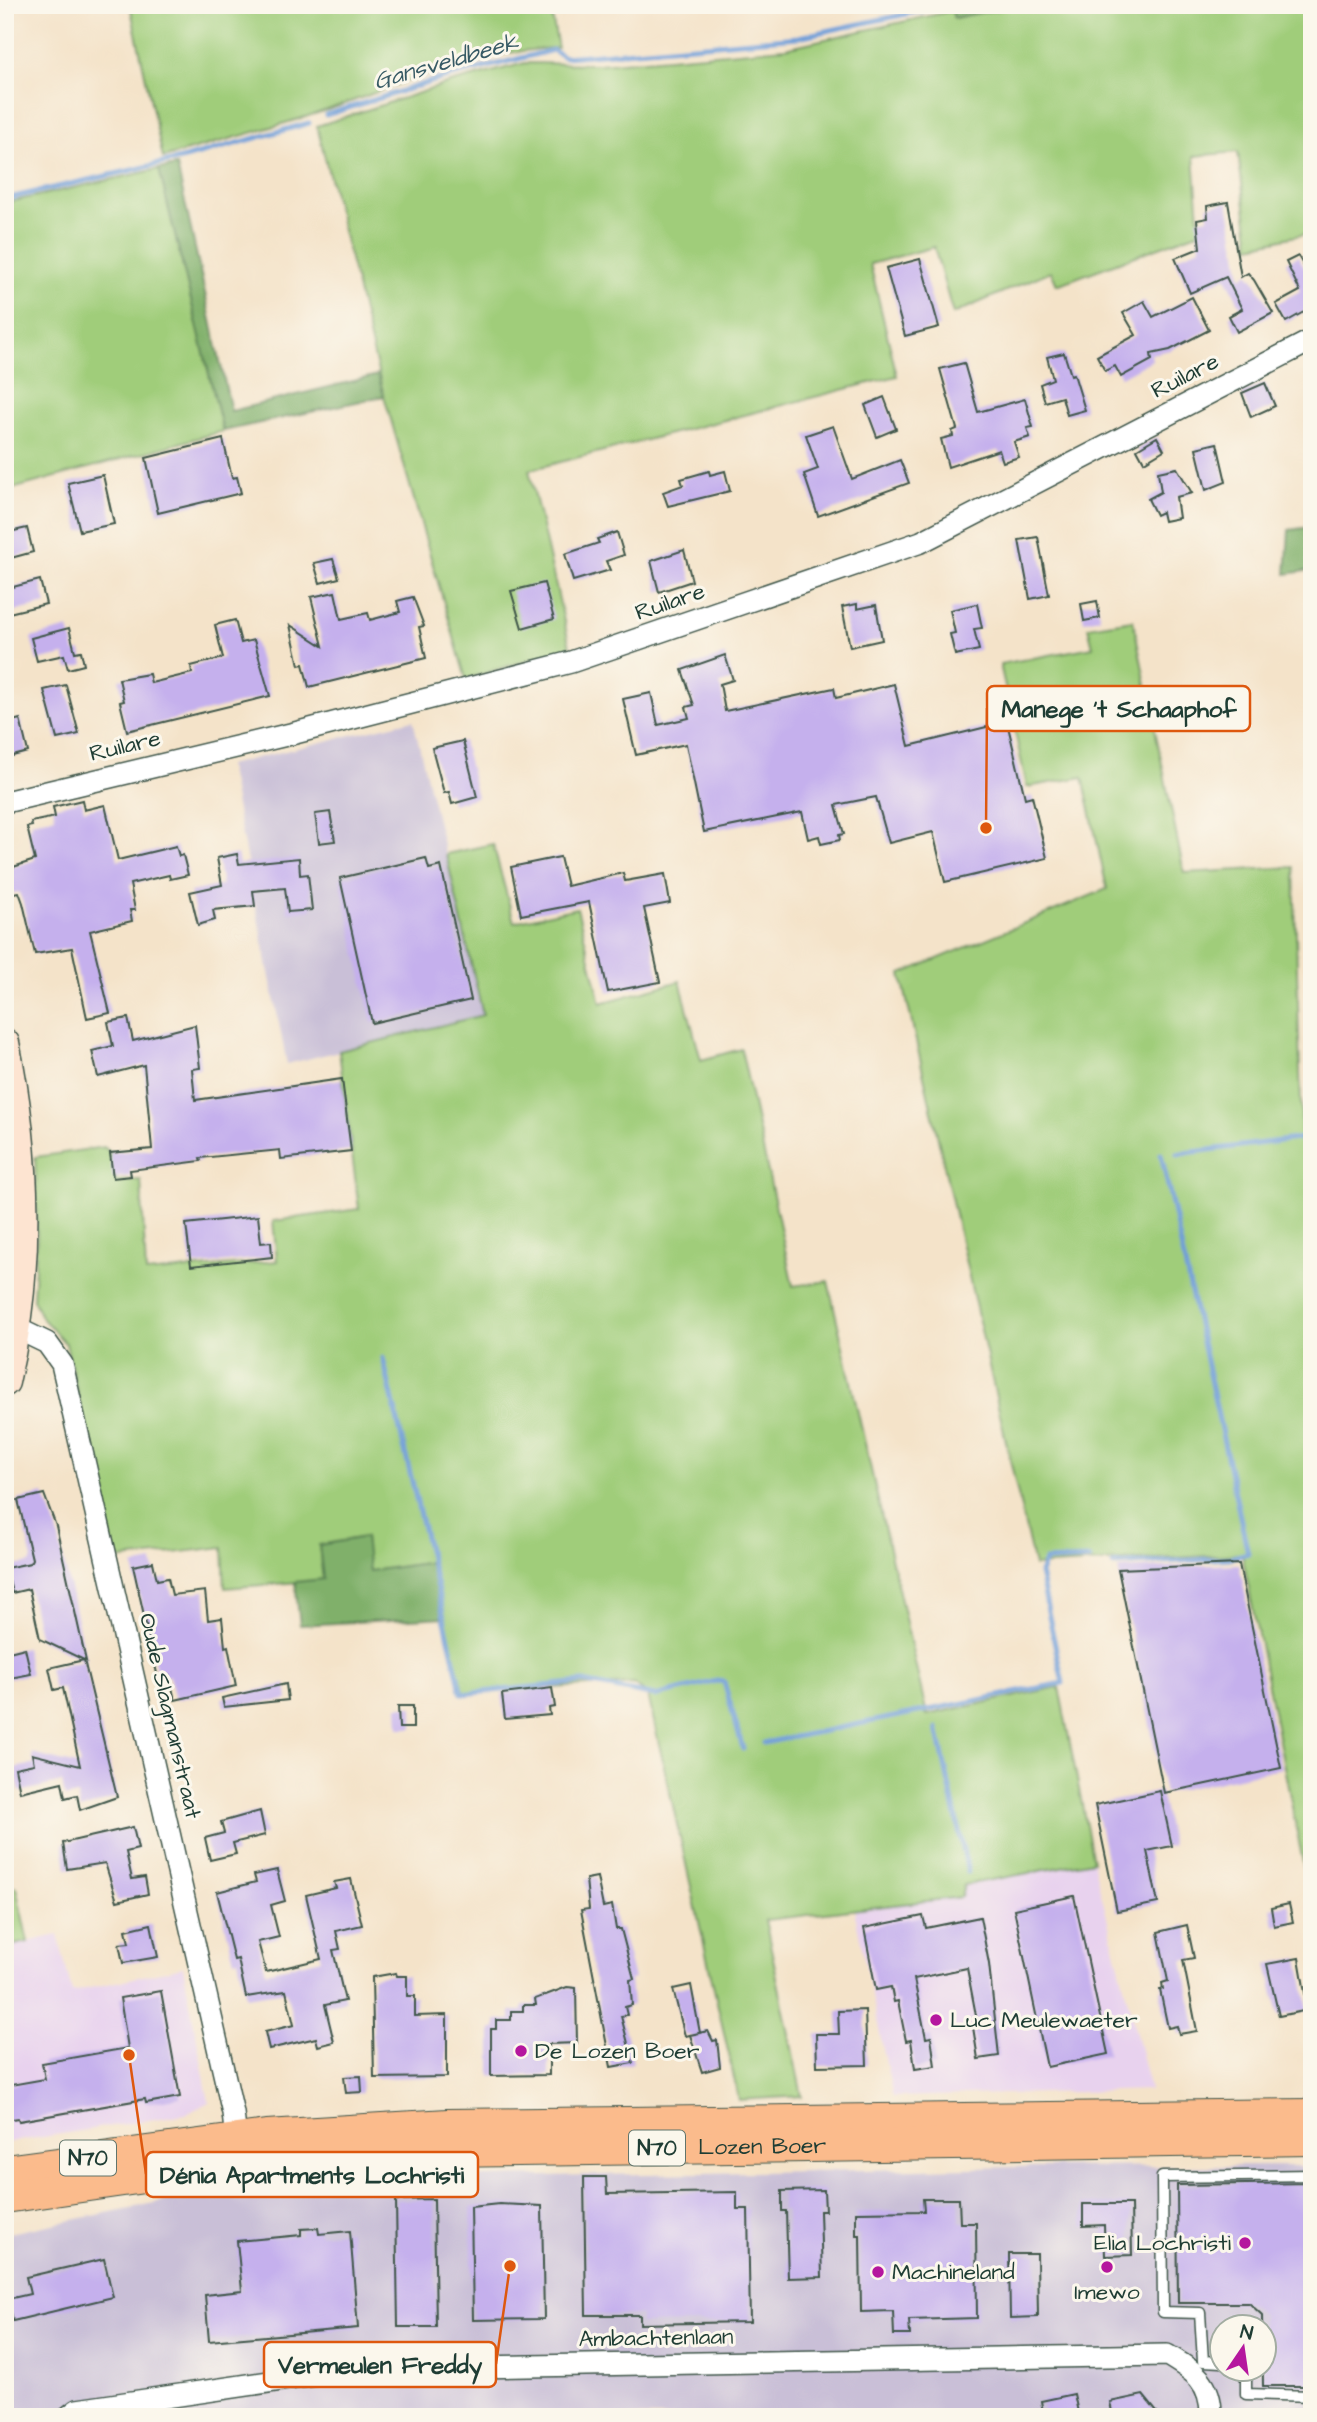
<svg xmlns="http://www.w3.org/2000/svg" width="1317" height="2422" font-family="'Architects Daughter',sans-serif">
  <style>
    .built { fill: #e8d2ee }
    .industrial { fill: #c9bfd7; fill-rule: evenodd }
    .green { fill: #a0cd7a; stroke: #608557; stroke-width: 2 }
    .forest { fill: #80b06a; stroke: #50764f; stroke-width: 2 }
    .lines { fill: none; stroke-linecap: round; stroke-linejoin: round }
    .stream { stroke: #6f9ed8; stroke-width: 5 }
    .building { fill: #c5b0ed }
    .lane-casing { stroke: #3f564a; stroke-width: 13 }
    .street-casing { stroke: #3f564a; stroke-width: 24 }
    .secondary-casing { stroke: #3f564a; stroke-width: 31 }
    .primary-casing { stroke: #3f564a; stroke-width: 34 }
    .lane { stroke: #fff; stroke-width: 10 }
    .street { stroke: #fff; stroke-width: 21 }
    .secondary { stroke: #fde4d1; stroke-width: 28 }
    .primary { stroke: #fbbb8c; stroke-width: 32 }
    .poi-dot { fill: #b5179e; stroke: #fbf7ec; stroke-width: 2.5 }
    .labels { text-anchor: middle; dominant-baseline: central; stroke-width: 6; stroke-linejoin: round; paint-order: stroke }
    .shield { fill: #fbf7ec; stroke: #61756b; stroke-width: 2 }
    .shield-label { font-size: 21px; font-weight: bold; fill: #1f3d34 }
    .street-label { font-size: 23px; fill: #1f3d34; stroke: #fbf7ec }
    .poi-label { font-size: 23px; fill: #1f3d34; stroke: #fbf7ec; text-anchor: start }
    .water-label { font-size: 24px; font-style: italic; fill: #375a65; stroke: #fbf7ec }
    .leader { fill: none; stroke: #de580e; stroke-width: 2.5 }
    .callout-dot { fill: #de580e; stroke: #fbf7ec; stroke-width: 2.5 }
    .callout { fill: #fbf7ec; stroke: #de580e; stroke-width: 2.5 }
    .callout-label { font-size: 24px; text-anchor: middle; font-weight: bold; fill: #1f3d34 }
  </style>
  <rect width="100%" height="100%" fill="#fbf7ec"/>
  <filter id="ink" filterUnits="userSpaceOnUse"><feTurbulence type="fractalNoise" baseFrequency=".0143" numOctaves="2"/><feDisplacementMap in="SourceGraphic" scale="14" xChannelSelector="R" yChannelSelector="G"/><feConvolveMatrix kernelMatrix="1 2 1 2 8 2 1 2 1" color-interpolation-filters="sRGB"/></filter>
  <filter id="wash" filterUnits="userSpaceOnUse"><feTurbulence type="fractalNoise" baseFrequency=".00686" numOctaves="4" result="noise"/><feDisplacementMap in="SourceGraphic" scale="28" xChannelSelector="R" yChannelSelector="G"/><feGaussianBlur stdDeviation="1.57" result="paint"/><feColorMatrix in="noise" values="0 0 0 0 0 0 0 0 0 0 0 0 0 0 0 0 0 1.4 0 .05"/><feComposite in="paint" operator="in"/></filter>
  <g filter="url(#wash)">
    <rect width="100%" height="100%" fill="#f4e3c9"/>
    <g class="built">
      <path d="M1093,1861l57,229 -257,7 -39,-188 106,-12 4,-12z"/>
      <path d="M58,1935l14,57 111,-25 26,135 -23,12 -181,29v-196z"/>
    </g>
    <g class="industrial">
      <path d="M413,720l71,295 -197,49 -59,-299z"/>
      <path d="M1312,2166v251h-1307v-183l193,-40 189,-15 636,-12zM1222,2328h42v42h-42z"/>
    </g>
    <g class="green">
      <path d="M130,5h420l8,43c-80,2 -156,36 -231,62 -54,18 -110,32 -164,48z"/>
      <path d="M1004,5h308v235l-2,-7 -60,13 -12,-94 -44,4 6,76 -143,53 -6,-14 -98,43 -19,-67 -64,17 27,112 -368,94 41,177 -104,32 -82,-283 -67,-270 130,-42 78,-21 74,1 186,-16 167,-37 2,7z"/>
      <path d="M159,169l64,262 -218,60v-288z"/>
      <path d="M1133,620l51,253 110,-6 8,274 10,39v728l-70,-354 -208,12 -133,-592 206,-85 -24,-112 -56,10 -27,-123 93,-17 -5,-20z"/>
      <path d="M493,844l21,78 63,-14 24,95 79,-22 21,79 40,-11 52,237 35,-5 99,434 132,-28 34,174 -129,24 -3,12 -196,23 37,176 -63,4 -91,-405 -14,-11 -171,8 -31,-130 -64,10 -3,-35 -46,8 4,35 -98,8 -2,-41 -107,13 -50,-216 -25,-27 -8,-18 4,-64 -2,-78 69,-10 10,9 2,25 25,-1 5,93 131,-12 -4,-40 86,-12 -20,-158 144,-36 -37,-161z"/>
      <path d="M5,1883l11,4 12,55 -23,5z"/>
    </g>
    <g class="forest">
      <path d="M950,5h54l1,3 -51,10z"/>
      <path d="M177,166l54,245 147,-36 6,21 -161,35 -64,-262z"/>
      <path d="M1312,527v43l-26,4 3,-44z"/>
      <path d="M365,1537l4,34 63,-9 13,55 -145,8 -5,-43 28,-3 -4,-34z"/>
    </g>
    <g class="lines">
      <g class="stream">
        <path d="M326,115l114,-36 113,-29 11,7 13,-1 221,-19 151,-32"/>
        <path d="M5,199l180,-41 124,-35"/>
        <path d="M1177,1154l135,-17"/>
        <path d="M383,1358l79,336 121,-12 72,14 62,-15 7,1 19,67"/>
        <path d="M1113,1565l116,-7 19,-5 -87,-399"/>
        <path d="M937,1728l31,144"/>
        <path d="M764,1743l299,-60 -23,-110 5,-12 45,-2"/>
      </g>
    </g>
    <g id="blocks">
      <g class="building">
        <path d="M1228,202l13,75 7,-4 6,7 19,33 -36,19 -8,-16 13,-7 -16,-32 -36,16 -15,-35 25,-10 -3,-28 11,-2 -1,-12z"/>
        <path d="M1298,256l14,24v34l-3,-5 -23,13 -10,-18 24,-13 -14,-29z"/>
        <path d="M920,259l19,68 -34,9 -19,-68z"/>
        <path d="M1192,297l17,33 -39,20 -19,4 1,6 -31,17 -6,-11 -10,5 -8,-15 39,-21 -13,-22 21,-12 9,16z"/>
        <path d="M1064,353l7,22 3,-1 11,36 -18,5 -5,-18 -17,5 -5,-18 13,-5 -6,-22z"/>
        <path d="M964,363l14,49 47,-13 8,28 -6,1 3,9 -16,5 5,15 -16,5 -4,-12 -51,17 -7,-28 12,-3 -1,-5 5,-2 -17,-60z"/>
        <path d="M1265,383l10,23 -24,11 -9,-24z"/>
        <path d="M884,397l12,32 -19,8 -12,-32z"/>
        <path d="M833,426l19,53 48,-19 9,23 -91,33 -14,-42 14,-5 -12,-34z"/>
        <path d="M1157,437l7,13 -20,12 -7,-13z"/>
        <path d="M223,439l9,39 5,-1 4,16 -83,20 -12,-55z"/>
        <path d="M1217,443l9,39 -20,8 -10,-42z"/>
        <path d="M1177,468l15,25 -16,4 3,21 -15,3 -2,-9 -6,3 -8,-16 13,-7 -3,-20z"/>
        <path d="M709,471l1,4 15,-4 5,20 -62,15 -5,-14 20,-7 -2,-6z"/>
        <path d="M103,475l11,49 -34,7 -12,-48z"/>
        <path d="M27,528l6,24 -22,6 -2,-8h-4v-17z"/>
        <path d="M617,532l7,23 -18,6 4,9 -37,11 -8,-27 34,-11 -2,-4z"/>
        <path d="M1038,537l11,58 -19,4 -11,-59z"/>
        <path d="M684,550l8,31 -33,11 -8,-31z"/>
        <path d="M333,559l6,19 -19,5 -6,-20z"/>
        <path d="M40,580l6,24 -41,10v-25z"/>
        <path d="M544,583l10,36 -32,9 -11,-37z"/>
        <path d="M335,592l6,27 27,-6 2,7 30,-8 -3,-11 16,-4 11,29 -5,1 7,31 -117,29 -6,-23 -4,1 -9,-40 33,21 -12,-49z"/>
        <path d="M1097,601l3,17 -16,3 -3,-17z"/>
        <path d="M857,604v5l19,-4 6,35 -32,7 -8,-40z"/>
        <path d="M977,604l5,24 -8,1 5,21 -24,5 -5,-21 5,-1 -5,-23z"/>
        <path d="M235,620l6,23 13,-3 16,56 -143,35 -7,-29 4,-1 -5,-22 30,-5 2,9 41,-10 -1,-7 32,-8 -8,-33z"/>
        <path d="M69,628l6,24 6,-1 3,14 -16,4 -4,-14 -27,6 -6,-23z"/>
        <path d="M725,655l8,25 -13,4 5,27 109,-23 2,10 58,-14 15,62 98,-24 18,76 7,-2 15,62 -102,24 -12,-50 -44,11 -13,-46 -40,8 8,29 -5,1 1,5 -19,4 -2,-8 -11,3 -6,-27 -98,20 -18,-88 -50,11 -13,-56 28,-6 7,32 31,-7 -3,-11 8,-2 -12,-35z"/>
        <path d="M66,685l13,49 -22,5 -13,-49z"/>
        <path d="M20,719l8,33 -23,6v-35z"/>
        <path d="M463,741l14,56 -25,7 -3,-12 -5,1 -12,-45z"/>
        <path d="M82,800l2,10 21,-5 13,55 58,-14 3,10 4,-1 5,20 -18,4 -1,-4 -39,9 5,26h-5l2,11 -42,10 20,82 -23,5 -15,-70 -37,6 -12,-51 -4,-11 -6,1 -6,-24 28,-9 -8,-33 5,-1 -1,-4 24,-5 -2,-10z"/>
        <path d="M330,812l5,29 -16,2 -4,-29z"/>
        <path d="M237,854l2,10 60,-6 1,17 8,-1 4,36 -24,2 -3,-24 -32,3 2,15 -42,4 2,10 -17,5 -8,-33 32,-7 -5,-27z"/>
        <path d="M560,857l7,29 56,-13 2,8 40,-7 5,29 -26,5 16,74 -52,10 -19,-90 -68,13 -10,-48z"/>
        <path d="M426,858l3,11 12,-3 30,134 -99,23 -32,-145z"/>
        <path d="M128,1018l5,23 62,-16 5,43 -8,1 3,31 147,-21 9,72 -70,8 -1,-9 -80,8 1,3 -71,9 1,6 -18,2 -3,-25 42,-4 -8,-84 -46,12 -6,-26 21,-5 -5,-24z"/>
        <path d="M258,1216l3,27 10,-1 1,15 -81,9 -5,-42z"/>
        <path d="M44,1494l12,32 30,135 -46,-22 -11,-50 -17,4 -6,-25 24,-5 2,-4 -14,-59z"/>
        <path d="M153,1562l4,18 11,-2 4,17 33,-4 3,29 14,-2 3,29 3,-1 8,40 -61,14 -6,-25 -11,3 -25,-112z"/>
        <path d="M1239,1564l42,204 -117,25 -46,-224z"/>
        <path d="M25,1648l6,26 -26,5v-26z"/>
        <path d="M84,1660l33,137 -37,13 -3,-15 -12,3 -3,-16 -42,10 -5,-24 19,-4 -2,-10 48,12 -17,-78 -9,2 -5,-22z"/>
        <path d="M286,1684l2,16 -64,7 -2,-9z"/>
        <path d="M552,1688l3,19 -6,1 1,7 -45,4 -3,-25z"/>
        <path d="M398,1706h15v22h-14z"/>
        <path d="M1160,1791l12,55 -25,5 11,52 -41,8 -22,-106z"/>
        <path d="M260,1811l5,24 -32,8 3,11 -26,6 -5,-22 19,-5 -3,-11z"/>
        <path d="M133,1827l5,22 -12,3 6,27 13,-2 3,17 -31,7 -12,-38 -38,6 -4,-26z"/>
        <path d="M277,1870l8,31 -14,4 8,32 -21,5 8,30 55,-13 -15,-64 30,-7 -2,-6 17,-3 11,46 -26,6 4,18 -7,1 12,51 -20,4 9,37 -16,4 -2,-8 -47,11 -4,-17 29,-7 -8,-34 -40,6 -8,-38 -4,1 -17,-68 39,-10 -2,-7z"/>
        <path d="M597,1877l6,30 9,-2 4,24h5l13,50 -4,1 2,25 -7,2 2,8 -6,1 12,47 -22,4 -30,-157 8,-1 -3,-30z"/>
        <path d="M1074,1896l34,158 -61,13 -33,-158z"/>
        <path d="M1289,1904l4,18 -19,4 -3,-18z"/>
        <path d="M923,1916l3,12 54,-11 9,47 10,92 -21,3 -5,-32 5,-1 -11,-58 -53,11 12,59 5,-1 4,29 -20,3 -4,-29 -5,1 -8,-40 -4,1 -3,-15 -15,3 -12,-62z"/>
        <path d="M151,1924l7,33 -35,6 -4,-19 10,-1 -3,-13z"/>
        <path d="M1187,1925l7,33 -11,2 14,71 -18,3 -2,-8 -9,2 -8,-38 3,-1 -1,-6 6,-2 -10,-49z"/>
        <path d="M1299,1958l9,52 -29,6 -12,-52z"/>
        <path d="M396,1973l1,3h10v20h8v20l32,-1v62l-73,1 -2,-101z"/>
        <path d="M691,1985l9,48 -10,2 18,-4 5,10 4,-1 3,27 -18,5 -12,-37 -5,1 -12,-47z"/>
        <path d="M567,1987l9,1 1,55 -28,1v31l-58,1v-47h5v-9h15v-9h12v-6h13l-1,-6z"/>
        <path d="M161,1991l19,106 -34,6 -1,-4 -126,22 -1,-3 -13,2v-34l40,-7 -3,-16 86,-15 -8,-50z"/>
        <path d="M865,2010l2,55 -50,1 -1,-32h23l-1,-23z"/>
        <path d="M361,2076l1,16 -16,1 -2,-16z"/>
        <path d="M584,2177h22l1,17 130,-2v17h11l2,113 -110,2v-9h-54z"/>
        <path d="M1312,2183v203h-49l-1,-71 -13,-12h-71l-1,-118z"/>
        <path d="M824,2190l1,21h-5l2,66 -34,1 -2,-67h-4v-20z"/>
        <path d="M434,2199l2,128h-38l-2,-127z"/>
        <path d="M923,2199h36l1,24h16l1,95 -68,2 1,15h-16l-1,-24 -32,1 -1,-77h-4v-23l68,-1z"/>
        <path d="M499,2204l43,2 2,113 -71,1 -2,-113z"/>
        <path d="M1083,2204h48l1,51 -27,1 -1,-31 -21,1z"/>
        <path d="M318,2228l1,6 31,-3 8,97 -149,13 -4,-46 37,-4 -5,-50 64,-6v-6z"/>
        <path d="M1009,2254h28l1,63 -28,1z"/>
        <path d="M104,2259l9,38 -100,24 -5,-22 22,-5 -4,-17z"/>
        <path d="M1074,2394l5,23h-35l-3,-16z"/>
        <path d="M1143,2395l18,22h-48l-3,-15z"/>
      </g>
    </g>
  </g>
  <g filter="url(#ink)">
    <use href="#blocks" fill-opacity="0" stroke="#3f564a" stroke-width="2"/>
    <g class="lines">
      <defs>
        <g id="lane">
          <path d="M1222,2362l-19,-1 -3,-48 -37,-1 -1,-135 150,-2"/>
          <path d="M1246,2370v24l66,2"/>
        </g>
        <g id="street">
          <path d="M5,802l290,-69 276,-71 350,-120 391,-202"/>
          <path d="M16,1328l31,15 15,21 171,749 3,27"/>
          <path d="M68,2417l9,-7 280,-41 810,-14c27,16 45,27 44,62"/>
        </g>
        <path id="secondary" d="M5,1043c23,111 26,229 0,339"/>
        <g id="primary">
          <path d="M5,2171l262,-35 181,-11 864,-10"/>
          <path id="s1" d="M5,2197l250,-36 191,-10 866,-12"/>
        </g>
      </defs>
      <use href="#lane" class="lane-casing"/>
      <use href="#street" class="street-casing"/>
      <use href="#secondary" class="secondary-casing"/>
      <use href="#primary" class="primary-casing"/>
      <use href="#lane" class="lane"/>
      <use href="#street" class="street"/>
      <use href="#secondary" class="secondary"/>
      <use href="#primary" class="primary"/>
    </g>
  </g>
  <g class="poi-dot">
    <circle cx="936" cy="2020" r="7"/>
    <circle cx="521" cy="2051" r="7"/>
    <circle cx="1245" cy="2243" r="7"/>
    <circle cx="1107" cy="2267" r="7"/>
    <circle cx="878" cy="2272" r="7"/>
  </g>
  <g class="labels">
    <g class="shield">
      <rect x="629" y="2130.5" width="56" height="35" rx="5"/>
      <rect x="60" y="2140.5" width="56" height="35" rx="5"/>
    </g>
    <g class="shield-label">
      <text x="657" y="2148">N70</text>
      <text x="88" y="2158">N70</text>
    </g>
    <g class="street-label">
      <text transform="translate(1185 376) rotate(-27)">Ruilare</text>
      <text transform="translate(670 602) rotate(-19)">Ruilare</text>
      <text transform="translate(125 746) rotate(-13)">Ruilare</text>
      <text transform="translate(170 1716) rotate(77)">Oude Slagmanstraat</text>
      <text stroke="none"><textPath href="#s1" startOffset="760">Lozen Boer</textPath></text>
      <text transform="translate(656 2338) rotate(-1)">Ambachtenlaan</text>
    </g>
    <g class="poi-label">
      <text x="950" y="2020">Luc Meulewaeter</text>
      <text x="535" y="2051">De Lozen Boer</text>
      <text x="1231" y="2243" text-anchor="end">Elia Lochristi</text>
      <text x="892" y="2272">Machineland</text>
      <text x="1107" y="2292" text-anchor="middle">Imewo</text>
    </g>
    <g class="water-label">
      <text transform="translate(446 62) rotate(-16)">Gansveldbeek</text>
    </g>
  </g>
  <path class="leader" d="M986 828L987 708M129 2055L146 2174M510 2266L496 2364"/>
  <g class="callout-dot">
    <circle cx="986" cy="828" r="7"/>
    <circle cx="129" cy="2055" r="7"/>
    <circle cx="510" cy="2266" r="7"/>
  </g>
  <g class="callout">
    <rect x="987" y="686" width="263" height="45" rx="7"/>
    <rect x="146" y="2152" width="332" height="45" rx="7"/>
    <rect x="264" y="2342" width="232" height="45" rx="7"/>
  </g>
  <g class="callout-label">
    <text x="1119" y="717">Manege 't Schaaphof</text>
    <text x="312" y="2183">Dénia Apartments Lochristi</text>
    <text x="380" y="2373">Vermeulen Freddy</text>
  </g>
  <rect width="1317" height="2422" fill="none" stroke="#fbf7ec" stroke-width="28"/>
  <g transform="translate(1243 2348) rotate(13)"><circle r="33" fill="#fbf7ec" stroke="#a3ada2" stroke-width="2"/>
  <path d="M0-5L12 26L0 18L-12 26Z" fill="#b5179e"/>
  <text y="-10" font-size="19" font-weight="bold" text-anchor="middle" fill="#1f3d34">N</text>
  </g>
</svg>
